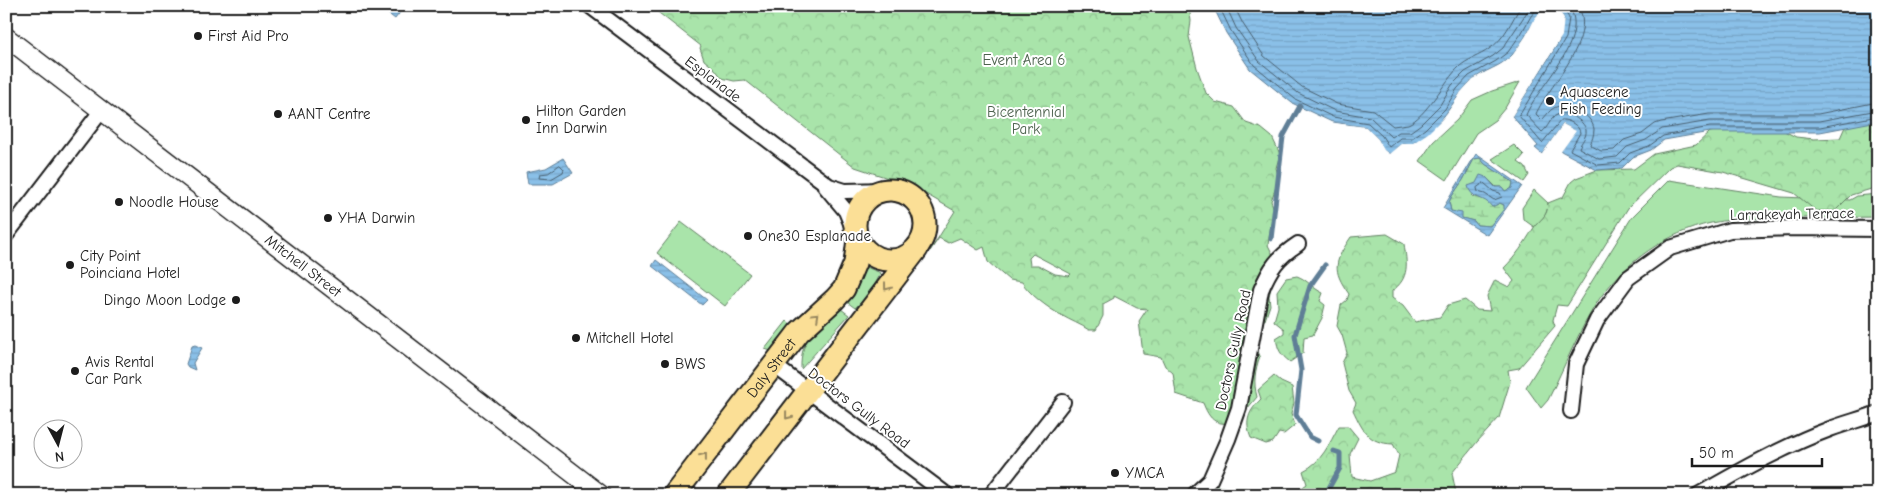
<svg xmlns="http://www.w3.org/2000/svg" width="1884" height="501" font-family="'Comic Neue',sans-serif">
  <style>
    .green { fill: #a9e4aa; stroke: #628063 }
    .forest { fill: url(#forest-crowns); stroke: #628063; fill-rule: evenodd }
    .wetland { fill: url(#wetland-marsh); stroke: #628063 }
    .water { fill: url(#water-rules); stroke: #5e7e96; fill-rule: evenodd }
    .pier { fill: #fff }
    .lines { fill: none; stroke-linecap: round; stroke-linejoin: round }
    .shore { stroke: #485e6e; stroke-width: 1 }
    .stream { stroke: #5e7e96; stroke-width: 5 }
    .minor-casing { stroke: #1c1c1c; stroke-width: 18 }
    .tertiary-casing { stroke: #1c1c1c; stroke-width: 21 }
    .primary-casing { stroke: #1c1c1c; stroke-width: 25 }
    .minor { stroke: #fff; stroke-width: 14 }
    .tertiary { stroke: #fff; stroke-width: 18 }
    .primary { stroke: #fbdf96; stroke-width: 21 }
    .oneway { stroke: #97875f }
    .poi-dot { fill: #1c1c1c; stroke: #fff; stroke-width: 2 }
    .labels { text-anchor: middle; dominant-baseline: central; stroke-width: 4; stroke-linejoin: round; paint-order: stroke }
    .poi-label { font-size: 15px; fill: #1c1c1c; stroke: #fff; text-anchor: start }
    .park-label { font-size: 15px; fill: #4d624e; stroke: #fff }
    .street-label { font-size: 15px; fill: #1c1c1c; stroke: #fff }
  </style>
  <defs>
    <pattern id="forest-crowns" width="20" height="18" patternUnits="userSpaceOnUse" patternTransform="scale(1.25)"><rect width="20" height="18" fill="#a9e4aa"/><path d="M2 6a3 3 0 1 1 6 0M12 15a3 3 0 1 1 6 0" fill="none" stroke="#91c392"/></pattern>
    <pattern id="wetland-marsh" width="20" height="14" patternUnits="userSpaceOnUse" patternTransform="scale(1.25)"><rect width="20" height="14" fill="#a9e4aa"/><path d="M1 5h8M5 5V1M11 12h8M15 12V8" fill="none" stroke="#91c392"/></pattern>
    <pattern id="water-rules" width="6" height="5" patternUnits="userSpaceOnUse" patternTransform="scale(1.25)"><rect width="6" height="5" fill="#8ac0e8"/><path d="M0 2.5h6" fill="none" stroke="#76a4c6"/></pattern>
  </defs>
  <rect width="100%" height="100%" fill="#fff"/>
  <filter id="ink" filterUnits="userSpaceOnUse"><feTurbulence type="fractalNoise" baseFrequency=".02" numOctaves="2"/><feDisplacementMap in="SourceGraphic" scale="10" xChannelSelector="R" yChannelSelector="G"/><feConvolveMatrix kernelMatrix="1 2 1 2 8 2 1 2 1" color-interpolation-filters="sRGB"/></filter>
  <g filter="url(#ink)">
    <g class="green">
      <path d="M1520,82l-15,26 -10,12 -19,13 -29,47 -27,-19 13,-19 24,-22 15,-20 20,-9z"/>
      <path d="M1514,145l10,10 -6,7 7,5 4,8 -5,7 -32,-23z"/>
      <path d="M1669,180l112,17 69,3 7,-4 21,-2v23c-27,0 -53,1 -80,1 -29,1 -59,-1 -87,5 -45,10 -84,38 -111,75 -21,31 -35,68 -52,102l-7,8 -15,-21 106,-170z"/>
      <path d="M1534,190l14,13c0,10 -5,18 -14,24l-11,-8 -1,-11z"/>
      <path d="M681,222l69,52 -25,32 -68,-53z"/>
      <path d="M866,267l15,6 -12,22 -14,13 -8,-6 17,-34z"/>
      <path d="M841,309l8,6 -48,54c-1,-32 16,-43 40,-60z"/>
      <path d="M787,321l6,5 -19,23 -3,2 -6,-2z"/>
    </g>
    <g class="forest">
      <path d="M650,6h539l2,15 -2,16 8,31 9,25 9,9 19,5 12,16 15,5 11,9 8,17 -4,14 3,10 -8,23 4,11 -4,12 -3,21 5,10 2,17 -6,24 1,9 -5,15 -16,-1v13l11,24c-5,14 -7,26 -3,41l-15,18v8c-23,1 -30,3 -39,-20l-27,-9 -3,-21 -8,-7 -4,-9 -18,-3 -4,-33 8,-12 -10,-1 -23,-12v2l-11,6v12l-7,14h-7c-9,-6 -18,-9 -28,-15 -12,-6 -33,-22 -39,-33l-13,-2 -21,-18 -4,-15 -6,3 -18,-12 -12,5 -9,-5 -9,13 25,-40 -43,-25 -57,-19 -110,-87 -11,1 -12,-3 -7,-9 -11,-9 -4,-12 1,-2zM1033,254l38,20 -2,2 -14,-2 -17,-9h-8l-1,-7z"/>
      <path d="M1878,115v72l-27,8 -16,16h-19l-22,-18 -71,-21 -46,-8 -7,3 -42,41 -61,98 -10,-1 -4,15 2,6 -36,42 -11,2 2,12 -11,36 -22,24 -25,31 4,20 -1,2h-252l8,-10 18,3h16l10,4 33,-3 8,3 11,-8 -4,-13c19,-9 26,-27 36,-45h9l10,12 -8,16 2,23 18,4 25,-9 4,-17 -6,-11c-25,-1 -30,-13 -40,-34l3,-7 -7,-12 -7,-28 5,-10 -5,-18 -5,-9 4,-21 6,-5 2,-6c-18,-25 -14,-33 2,-57l36,-3 17,10c3,19 6,34 -12,47v7l11,8 12,16 25,-5 8,-12 17,-5 12,10 13,1 -3,-15 8,-16 14,7 5,-6 -10,-13c12,-12 20,-24 29,-39 6,-10 15,-11 15,-26l15,-6 8,-15 5,-4 21,-8 37,-1 20,-15 42,-9 14,-13 56,-10 30,15 18,2 26,-1 8,-18z"/>
      <path d="M1297,276c11,4 15,12 26,17l-3,8 5,4 -3,13 -9,17 -9,2 -1,16 -13,9c-10,-8 -12,-12 -14,-24l8,-5v-4l-10,-8 4,-14 -1,-16 9,-13z"/>
      <path d="M1274,376l7,6 11,5 2,16 -3,10 4,12 -11,9 -5,-1 -6,9 -7,2 -15,-6c-7,-17 -2,-27 10,-39l-3,-9z"/>
    </g>
    <path class="wetland" d="M1480,158l5,6 28,18 -1,6 -7,3 -3,-4h-6l-10,-10 -14,19 12,3 12,6 4,-2 4,2 1,4 -15,17 -13,-1 -3,-4 -13,-3 -10,-7 -2,-9 3,-6 11,-16 11,-21z"/>
    <g class="water">
      <path d="M378,6h27l-10,13z"/>
      <path d="M1213,6h665v115l-58,11h-110l-46,8 -13,10 -18,7 -11,11 -25,2 -36,-19 14,-20 -12,-7 -21,30 -7,-6 3,-2 -26,-30 47,-74 5,-24 -8,-10 -13,1c-12,14 -18,31 -30,45 -11,13 -30,16 -42,27 -18,17 -32,52 -57,62 -3,1 -8,0 -12,0l-12,11 -7,-4 -5,-11 -12,-12 -34,-5 -40,-19 -42,-34 -24,-36z"/>
      <path d="M1476,154l46,32 -35,49 -44,-27zM1480,158l5,6 28,18 -1,6 -7,3 -3,-4h-7l-9,-10 -6,-2 -4,8 -8,3c3,14 17,10 24,21l8,-4 4,2v4l-14,17 -13,-1 -3,-4 -12,-3v-5l-11,-2 -2,-9 3,-6 11,-16 11,-21z"/>
      <path d="M563,158l10,15 -20,11h-25l-2,-12 20,-4z"/>
      <path d="M656,260l51,40 -5,5 -50,-39z"/>
      <path d="M195,345l7,3 -9,15 2,7 -7,-3 -2,-3 6,-18z"/>
    </g>
    <g class="pier">
      <path d="M1557,8l7,10 -2,18 -50,80 -2,-2 49,-78 2,-17 -6,-9 -11,2 -6,8 -10,18 -15,19 -13,11 -26,13 -11,12 -13,21 -20,21 -16,10h-11l-14,11 -7,-4 -6,-11 -12,-12 -32,-5 -6,-2 40,5 12,12 6,11 5,4 13,-11h11l15,-10 21,-21 12,-20 12,-13 26,-13 13,-10 14,-20 9,-18 8,-9z"/>
      <path d="M1563,124l13,7 -16,22 -1,-3 13,-18 -8,-5 -20,28 -2,-1z"/>
    </g>
    <g class="lines">
      <g class="shore">
        <path d="M1219,6l12,25 23,34 41,34 38,18 35,6 14,13 7,11 11,-9h12l13,-9 20,-20 12,-20 12,-13 27,-15 12,-9 13,-18 10,-18 8,-10"/>
        <path d="M1226,6l10,22 23,33 39,32 37,18 35,6 21,20 8,-5h11l11,-8 19,-19 12,-20 13,-13 28,-16 10,-8 28,-42"/>
        <path d="M1234,6l9,18 21,32 38,31 35,17 36,6 20,16c5,-1 10,-1 15,-2 17,-6 37,-44 51,-57 8,-8 21,-11 30,-18 16,-10 22,-28 32,-43"/>
        <path d="M1562,6l7,12 -3,20 -47,78 23,27 19,-23c7,-1 19,6 19,13l-10,17 28,15 22,-2 10,-10 19,-7 14,-10 47,-9h110l58,-11"/>
        <path d="M1569,6c22,34 -31,79 -43,109l16,17c6,-4 8,-14 15,-17 9,-5 27,5 29,15 1,7 -5,12 -7,18l20,11 18,-2 10,-10 19,-7 16,-11 48,-8h109l59,-11"/>
        <path d="M1578,6c20,33 -30,80 -42,108l6,6c5,-5 8,-11 14,-13 14,-5 36,8 38,22 0,6 -2,11 -4,16l11,6 13,-1 10,-10 18,-6 13,-10 6,-2 48,-8h109l60,-12"/>
        <path d="M560,165l4,4 -1,3 -12,7 -12,-1 1,-4 8,-1z"/>
        <path d="M1484,183l9,8 7,2 2,4 -8,3 -9,-6 -7,-2 -1,-4z"/>
      </g>
      <g class="stream">
        <path d="M1271,239l12,-102 17,-31"/>
        <path d="M1318,441l-8,-4 -14,-22 5,-45 -6,-35 15,-49 15,-21"/>
        <path d="M1325,495l15,-27v-15l-6,-2"/>
      </g>
      <defs>
        <g id="minor">
          <path d="M590,6l239,180 16,5 42,-1"/>
          <path d="M825,186l21,25 9,22"/>
          <path d="M6,235l96,-125"/>
          <path d="M775,366l172,129"/>
          <path d="M1571,411l5,-47 21,-44 31,-42 42,-30 60,-18 63,-2 85,1"/>
          <path d="M991,495l72,-93"/>
          <path d="M1194,495l16,-15 18,-41 11,-31 22,-118c9,-22 17,-33 37,-46"/>
          <path d="M1698,495c42,-24 86,-49 132,-66 16,-6 32,-10 48,-16"/>
        </g>
        <g id="tertiary">
          <path id="s1" d="M6,37l595,458"/>
        </g>
        <g id="primary">
          <circle cx="890" cy="225" r="35"/>
          <path id="s2" d="M674,495l125,-163 36,-33 9,-10 11,-26 3,-24"/>
          <path d="M728,495l189,-246"/>
        </g>
      </defs>
      <use href="#minor" class="minor-casing"/>
      <use href="#tertiary" class="tertiary-casing"/>
      <use href="#primary" class="primary-casing"/>
      <use href="#minor" class="minor"/>
      <use href="#tertiary" class="tertiary"/>
      <use href="#primary" class="primary"/>
    </g>
    <defs><path id="oneway-chevron" d="M-2-3.5L2.5 0L-2 3.5" fill="none" stroke-width="1.6" stroke-linecap="round" stroke-linejoin="round" transform="scale(1.25)"/></defs>
    <g class="oneway">
      <use href="#oneway-chevron" transform="translate(887 287) rotate(127)"/>
      <use href="#oneway-chevron" transform="translate(816 316) rotate(-43)"/>
      <use href="#oneway-chevron" transform="translate(788 416) rotate(128)"/>
      <use href="#oneway-chevron" transform="translate(704 456) rotate(-52)"/>
    </g>
  </g>
  <g class="poi-dot">
    <circle cx="198" cy="36" r="5"/>
    <circle cx="1550" cy="101" r="5"/>
    <circle cx="278" cy="114" r="5"/>
    <circle cx="526" cy="120" r="5"/>
    <circle cx="119" cy="202" r="5"/>
    <circle cx="328" cy="218" r="5"/>
    <circle cx="748" cy="236" r="5"/>
    <circle cx="70" cy="265" r="5"/>
    <circle cx="236" cy="300" r="5"/>
    <circle cx="576" cy="338" r="5"/>
    <circle cx="665" cy="364" r="5"/>
    <circle cx="75" cy="371" r="5"/>
    <circle cx="1115" cy="473" r="5"/>
  </g>
  <g class="labels">
    <g class="poi-label">
      <text x="208" y="36">First Aid Pro</text>
      <text x="1560" y="92">Aquascene<tspan x="1560" dy="17">Fish Feeding</tspan></text>
      <text x="536" y="111">Hilton Garden<tspan x="536" dy="17">Inn Darwin</tspan></text>
      <text x="288" y="114">AANT Centre</text>
      <text x="129" y="202">Noodle House</text>
      <text x="338" y="218">YHA Darwin</text>
      <text x="758" y="236">One30 Esplanade</text>
      <text x="80" y="256">City Point<tspan x="80" dy="17">Poinciana Hotel</tspan></text>
      <text x="226" y="300" text-anchor="end">Dingo Moon Lodge</text>
      <text x="586" y="338">Mitchell Hotel</text>
      <text x="85" y="362">Avis Rental<tspan x="85" dy="17">Car Park</tspan></text>
      <text x="675" y="364">BWS</text>
      <text x="1125" y="473">YMCA</text>
    </g>
    <g class="park-label">
      <text x="1024" y="60">Event Area 6</text>
      <text x="1026" y="112">Bicentennial<tspan x="1026" dy="17">Park</tspan></text>
    </g>
    <g class="street-label">
      <text transform="translate(713 79) rotate(37)">Esplanade</text>
      <text transform="translate(1792 214) rotate(-1)">Larrakeyah Terrace</text>
      <text stroke="none"><textPath href="#s1" startOffset="375">Mitchell Street</textPath></text>
      <text transform="translate(1233 350) rotate(-78)">Doctors Gully Road</text>
      <text stroke="none"><textPath href="#s2" startOffset="160">Daly Street</textPath></text>
      <text transform="translate(859 408) rotate(37)">Doctors Gully Road</text>
    </g>
  </g>
  <rect width="1884" height="501" fill="none" stroke="#fff" stroke-width="25"/>
  <rect x="12" y="12" width="1859" height="476" fill="none" stroke="#1c1c1c" stroke-width="2" filter="url(#ink)"/>
  <g transform="translate(58 444) rotate(173)"><circle r="24" fill="#ffffff" stroke="#a4a4a4"/>
  <path d="M0-4L9 19L0 12L-9 19Z" fill="#1c1c1c"/>
  <text y="-8" font-size="14" font-weight="bold" text-anchor="middle" fill="#1c1c1c">N</text>
  </g>
  <path d="M1692 458v8h130v-8" fill="none" stroke="#1c1c1c" stroke-width="2.5"/>
  <text x="1699" y="458" font-size="15" fill="#1c1c1c" stroke="#ffffff" stroke-width="4" paint-order="stroke">50 m</text>
</svg>
